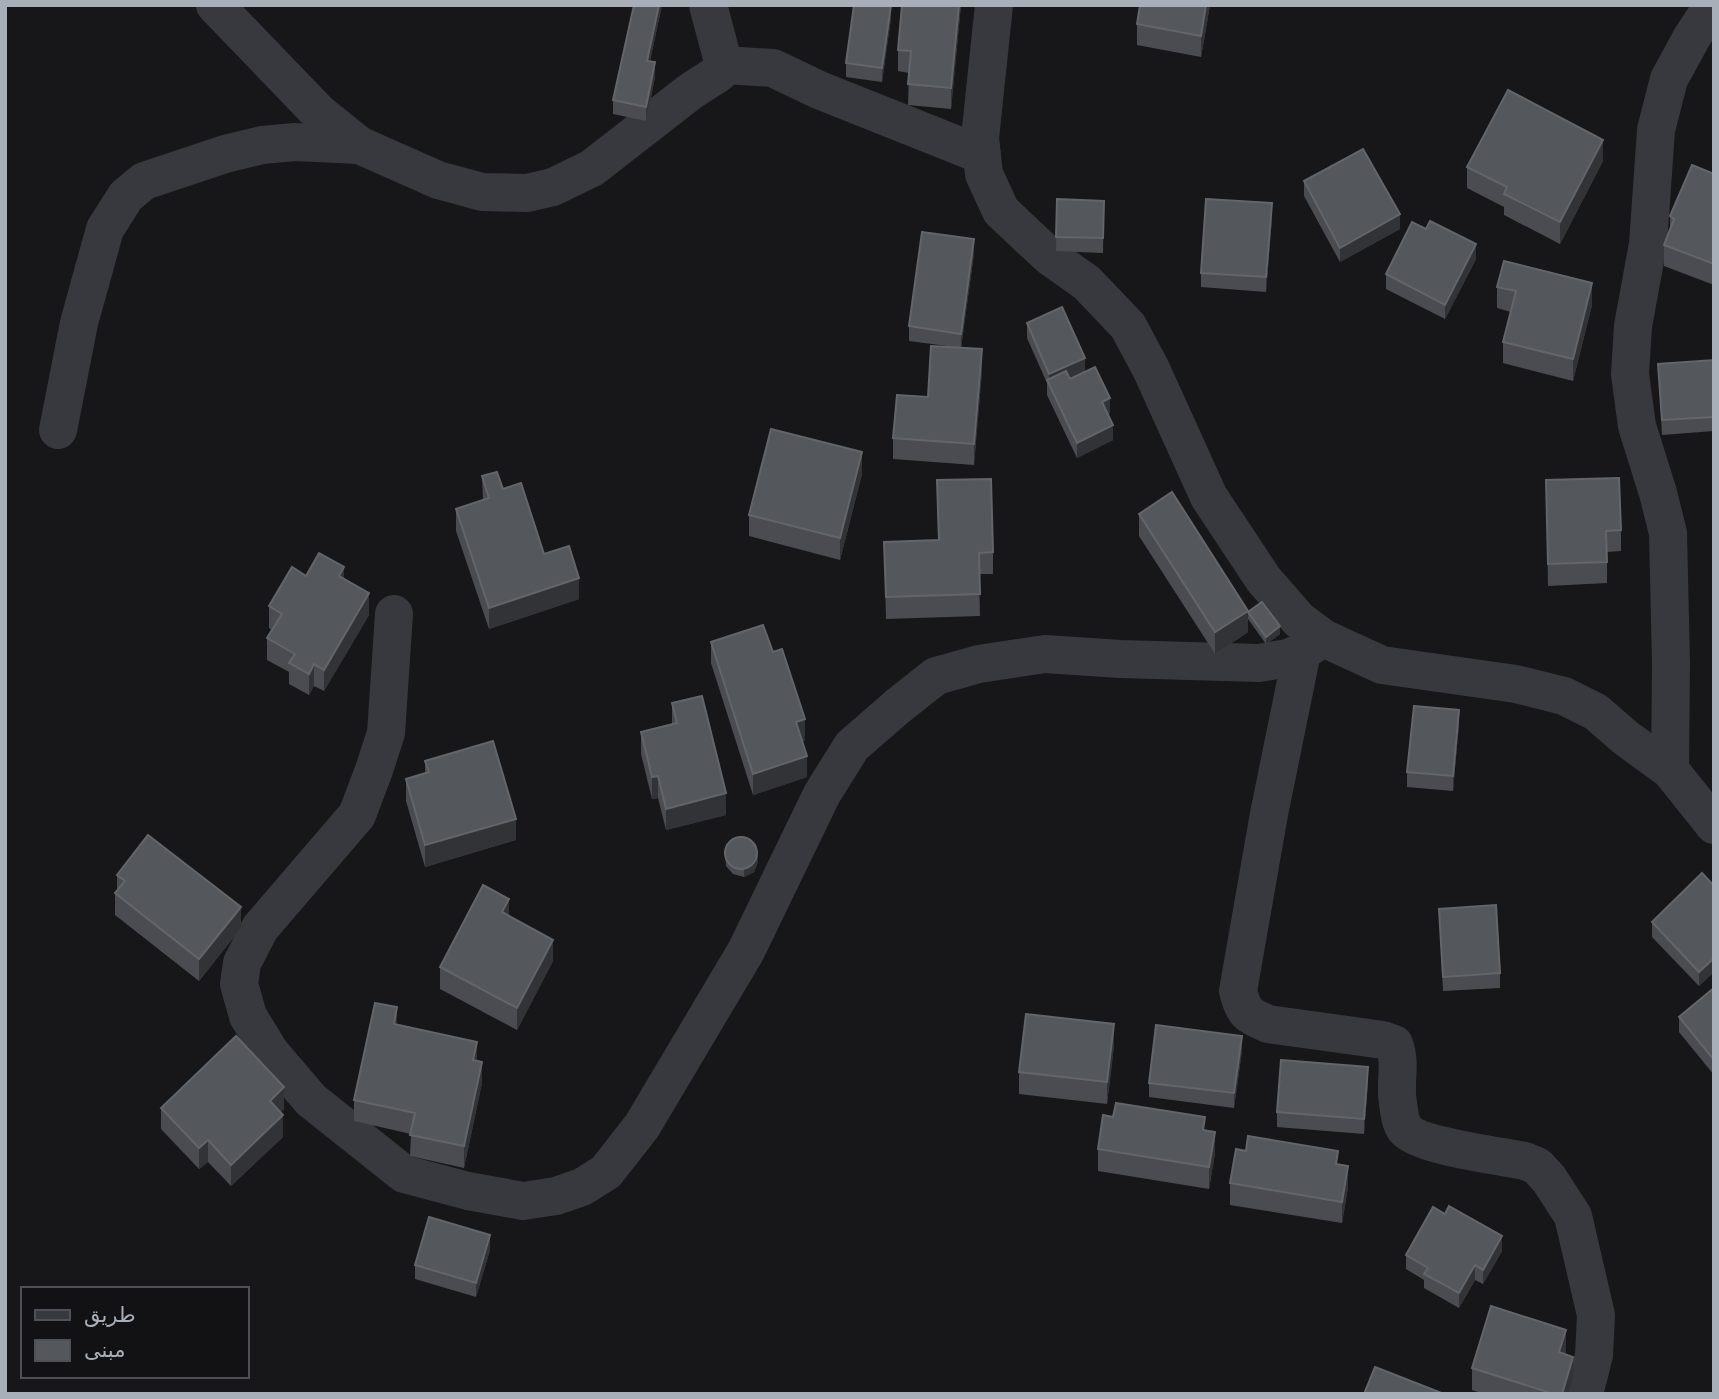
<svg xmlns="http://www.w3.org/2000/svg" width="1719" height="1399" font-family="'DejaVu Sans','Noto Naskh Arabic',sans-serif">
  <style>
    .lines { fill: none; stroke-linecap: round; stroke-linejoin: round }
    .minor { stroke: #38393e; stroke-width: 38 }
    .wall { fill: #4a4c51 }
    .shaded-wall { fill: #313336 }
    .building { fill: #54575c; stroke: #62656a; stroke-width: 2 }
  </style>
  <rect width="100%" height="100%" fill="#171719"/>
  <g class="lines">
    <g class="minor">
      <path d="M215,5l103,107 41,33 79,35 44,12 45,1 26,-6 39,-19 99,-77 28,-18 5,-8 49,3 46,22 163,65"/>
      <path d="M708,5l16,60"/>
      <path d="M994,5l-14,133 4,36 17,37 48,45 38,27 41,43 23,43 58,128 55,83 35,40 24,18 59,27 134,19 48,12 32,16 30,26 44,32 44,55"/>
      <path d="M58,430l21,-107 26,-94 21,-33 18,-15 81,-27 37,-9 33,-3 64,3"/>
      <path d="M394,614l-8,119 -12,37 -17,45 -97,113 -18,35 -3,21 9,32 22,36 41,48 93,74 64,17 55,10 33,-5 26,-9 24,-15 36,-46 104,-175 76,-157 30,-48 46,-40 38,-30 43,-12 66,-10 75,5 139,4 29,-5 14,-6 21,-14"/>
      <path d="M1302,652l-33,162 -31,177c6,22 9,24 30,33l115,16 11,4c8,21 0,38 4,59 1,8 2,19 7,26 13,17 96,27 120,32l12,5 12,13 24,37 23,99 -2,40 -10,39"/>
      <path d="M1670,770l1,-107 -3,-130 -10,-40 -21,-67 -7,-52 3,-48 15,-82 8,-114 13,-51 23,-42 21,-32"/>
    </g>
  </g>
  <g class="wall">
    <path d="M634,5h28l-12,56 5,16 -9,44 -33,-7v-14z"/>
    <path d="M902,5h59l-10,104 -43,-4 1,-32 -11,-2v-21z"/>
    <path d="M1140,5h70l-9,52 -64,-12v-21z"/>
    <path d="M891,18l-9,64 -36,-5v-14z"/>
    <path d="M1603,161l-43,83 -56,-29v-8l-37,-19v-21z"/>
    <path d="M1714,174v111l-50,-19v-21l6,-14v-15z"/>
    <path d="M1304,181l96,48 -60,33 -36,-66z"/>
    <path d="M1057,199l47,2 -1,52 -47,-2z"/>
    <path d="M1272,218l-6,74 -65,-5v-14z"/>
    <path d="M974,254l-13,94 21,23 -8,94 -81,-6v-21l35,-41 27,-50 -46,-6v-15z"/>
    <path d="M1476,259l-31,60 -59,-30v-15z"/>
    <path d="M1497,287l95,18 -19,76 -70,-18v-21l8,-30 -14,-4z"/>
    <path d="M1027,323l58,49 25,41 -2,1 5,26 -36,18 -30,-63v-12l-20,-45z"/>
    <path d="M1714,360v71l-52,4 -4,-71z"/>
    <path d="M862,474l-22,86 -91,-24v-21z"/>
    <path d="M482,476l21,13 41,65 35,45 -90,30 -33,-98v-22l27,-9z"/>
    <path d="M937,480l56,72v22h-14l1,42 -94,3 -2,-77 54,-2z"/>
    <path d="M1546,480l75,50v21l-14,1v31l-59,3z"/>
    <path d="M1139,514l109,118 -33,22 -76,-118z"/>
    <path d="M306,576l38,3 25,36 -45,76 -10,-5 -5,9 -20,-11v-12l-22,-12v-22l5,-8 -3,-2v-22z"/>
    <path d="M1248,612l32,22 -14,10 -18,-25z"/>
    <path d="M711,642l94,99h-3l5,36 -54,18 -42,-132z"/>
    <path d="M672,703l54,112 -60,15 -8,-32 -6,1 -11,-45v-22l31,-7z"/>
    <path d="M1459,724l-6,67 -46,-4v-15z"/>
    <path d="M425,761l91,79 -91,27 -19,-66v-22l19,-6z"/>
    <path d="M725,848l33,14 -4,10 -10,5 -11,-3 -7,-8z"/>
    <path d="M117,875l124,53 -42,53 -84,-66v-22l2,-2z"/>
    <path d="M1714,886v86l-15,14 -47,-49v-15z"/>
    <path d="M1439,909l61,64v15l-57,3z"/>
    <path d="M509,916l44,45 -36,69 -77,-41v-22z"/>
    <path d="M1714,988v87l-35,-43v-15z"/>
    <path d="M397,1025l80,36 5,22 -18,85 -54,-12 1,-22 -57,-13v-21z"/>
    <path d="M1114,1046l-7,58 -88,-10v-22z"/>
    <path d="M1242,1051l-8,57 -85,-11v-14z"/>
    <path d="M1368,1082l-4,52 -87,-7v-15z"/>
    <path d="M161,1108l123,1 -4,3 3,25 -52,49 -23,-24 -9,7 -38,-40z"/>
    <path d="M1205,1130l10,23 -6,36 -111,-18v-22z"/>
    <path d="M1338,1164l10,23 -6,36 -112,-18v-22z"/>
    <path d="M490,1250l-14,47 -61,-18v-14z"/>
    <path d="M1502,1251l-19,33 -8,-4 -16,28 -35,-20v-8l-18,-11v-14z"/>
    <path d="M1566,1351l-1,3 8,24 -4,16h-85l-12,-4v-22z"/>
  </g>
  <g class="shaded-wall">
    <path d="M659,5h3l-15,70v-14z"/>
    <path d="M891,5v13l-9,64v-14z"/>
    <path d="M959,5h2l-10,104v-21z"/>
    <path d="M1206,5h4l-9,52v-21z"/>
    <path d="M655,62v15l-9,44v-14z"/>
    <path d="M1603,140v21l-43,83v-22z"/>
    <path d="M1272,203v15l-6,74v-15z"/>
    <path d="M1400,214v15l-60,33v-14z"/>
    <path d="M974,239v15l-13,94v-14z"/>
    <path d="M1476,244v15l-31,60v-14z"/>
    <path d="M1592,283v22l-19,76v-22z"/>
    <path d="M982,349v22l-8,94v-21z"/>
    <path d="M1085,358v14l-34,16 -2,-3v-11z"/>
    <path d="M1110,398v15l-8,4v-15z"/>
    <path d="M1113,425v15l-36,18v-15z"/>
    <path d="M862,452v22l-22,86v-22z"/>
    <path d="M344,567v22l-5,-13z"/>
    <path d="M579,578v21l-90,30v-21z"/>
    <path d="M369,593v22l-45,76v-21z"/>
    <path d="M1248,611v21l-33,22v-22z"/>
    <path d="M1280,626v8l-14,10v-7z"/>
    <path d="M314,664v22l-5,9v-21z"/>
    <path d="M1459,710v14l-6,67v-15z"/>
    <path d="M805,719v22l-9,2v-21z"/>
    <path d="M807,756v21l-54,18v-21z"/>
    <path d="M658,776v22l-6,1v-22z"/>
    <path d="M726,793v22l-60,15v-21z"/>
    <path d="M516,819v21l-91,27v-22z"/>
    <path d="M758,854v8l-4,10 -10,5v-8z"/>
    <path d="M509,899v21l-7,-8z"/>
    <path d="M241,907v21l-42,53v-22z"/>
    <path d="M553,940v21l-36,69v-22z"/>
    <path d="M1714,958v14l-15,14v-14z"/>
    <path d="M397,1007v22l-3,-5z"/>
    <path d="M1114,1024v22l-7,58v-22z"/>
    <path d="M1242,1036v15l-8,57v-15z"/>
    <path d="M477,1042v22l-4,-4z"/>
    <path d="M482,1062v21l-18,85v-22z"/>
    <path d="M1368,1067v15l-4,52v-15z"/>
    <path d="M284,1087v22l-14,14v-22z"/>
    <path d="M283,1115v22l-52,49v-21z"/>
    <path d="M1215,1132v21l-6,36v-22z"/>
    <path d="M208,1140v22l-9,7v-21z"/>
    <path d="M1348,1166v21l-6,36v-21z"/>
    <path d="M490,1235v15l-14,47v-14z"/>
    <path d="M1502,1236v15l-19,33v-14z"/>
    <path d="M1475,1265v15l-16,28v-15z"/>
    <path d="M1566,1330v21l-7,23v-22z"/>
    <path d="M1573,1357v21l-4,16h-7z"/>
  </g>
  <g class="building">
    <path d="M634,5h25l-12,56 8,1 -9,45 -33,-7z"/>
    <path d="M854,5h37l-9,63 -36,-5z"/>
    <path d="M902,5h57l-8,83 -43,-4 3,-33 -13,-1z"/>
    <path d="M1140,5h66l-5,31 -64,-12z"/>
    <path d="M1508,90l95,50 -43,82 -56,-28 3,-7 -40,-20z"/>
    <path d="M1363,149l37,65 -60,34 -36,-67z"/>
    <path d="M1692,165l22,9v90l-50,-19 10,-26 -4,-3z"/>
    <path d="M1057,199l47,2 -1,37 -47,-1z"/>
    <path d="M1206,199l66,4 -6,74 -65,-4z"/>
    <path d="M1430,221l46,23 -31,61 -59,-31 26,-52 14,7z"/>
    <path d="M922,232l52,7 -13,95 -52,-8z"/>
    <path d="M1504,261l88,22 -19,76 -70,-17 13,-51 -19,-4z"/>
    <path d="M1062,307l23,51 -36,16 -22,-51z"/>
    <path d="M931,346l51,3 -8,95 -81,-6 4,-43 31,2z"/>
    <path d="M1714,360v57l-52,3 -4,-56z"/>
    <path d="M1095,367l15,31 -8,4 11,23 -36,18 -30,-63 19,-9 4,8z"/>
    <path d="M771,429l91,23 -22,86 -91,-23z"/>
    <path d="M497,472l6,17 18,-6 23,71 25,-8 10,32 -90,30 -33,-99 33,-11 -7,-22z"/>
    <path d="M1619,478l2,52 -15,1 1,31 -59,2 -2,-84z"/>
    <path d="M991,479l2,73 -14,1 1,41 -94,3 -2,-55 55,-2 -2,-60z"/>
    <path d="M1172,492l76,119 -33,21 -76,-118z"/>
    <path d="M319,553l25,14 -5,9 30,17 -45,77 -10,-6 -5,10 -20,-11 6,-9 -28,-16 15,-24 -13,-8 23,-39 14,9z"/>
    <path d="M1262,602l18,24 -14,11 -18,-25z"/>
    <path d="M763,625l10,27 9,-3 23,70 -9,3 11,34 -54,18 -42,-132z"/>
    <path d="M702,696l24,97 -60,16 -8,-33 -6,1 -11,-45 36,-9 -5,-20z"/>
    <path d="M1414,706l45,4 -6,66 -46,-4z"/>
    <path d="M493,741l23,78 -91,26 -19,-66 23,-7 -4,-11z"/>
    <path d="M148,835l93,72 -42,52 -84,-66 10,-12 -8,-6z"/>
    <circle cx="741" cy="853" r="16"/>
    <path d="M1702,873l12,13v72l-15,14 -47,-50z"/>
    <path d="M483,885l26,14 -7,13 51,28 -36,68 -77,-41z"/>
    <path d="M1496,905l4,68 -57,4 -4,-68z"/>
    <path d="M1714,988v72l-35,-43z"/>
    <path d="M375,1003l22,4 -3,17 83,18 -4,18 9,2 -18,84 -54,-11 5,-22 -61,-13z"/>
    <path d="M1026,1014l88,10 -7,58 -88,-10z"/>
    <path d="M1156,1025l86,11 -8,57 -85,-10z"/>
    <path d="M236,1036l48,51 -14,14 13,14 -52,50 -23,-25 -9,8 -38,-40z"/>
    <path d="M1281,1060l87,7 -4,52 -87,-7z"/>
    <path d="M1116,1103l89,14 -2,13 12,2 -6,35 -111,-18 5,-34 10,2z"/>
    <path d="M1248,1136l90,15 -2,13 12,2 -6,36 -112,-19 6,-34 10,2z"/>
    <path d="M1449,1206l53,30 -19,34 -8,-5 -16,28 -35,-19 4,-6 -22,-13 27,-48 12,7z"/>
    <path d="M429,1217l61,18 -14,48 -61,-18z"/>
    <path d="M1491,1306l75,24 -7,22 14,5 -11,37h-8l-82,-26z"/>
    <path d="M1375,1367l69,27h-80z"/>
  </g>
  <rect width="1719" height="1399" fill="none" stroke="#a9afb8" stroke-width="14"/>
  <rect x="21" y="1287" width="228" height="91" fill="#121214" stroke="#4e5156" stroke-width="2"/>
  <rect x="35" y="1310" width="35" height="10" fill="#38393e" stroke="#4e5156" stroke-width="2"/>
  <text x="84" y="1322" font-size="21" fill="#a9afb8">طريق</text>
  <rect x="35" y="1340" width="35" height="21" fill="#54575c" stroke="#4e5156" stroke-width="2"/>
  <text x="84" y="1357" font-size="21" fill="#a9afb8">مبنى</text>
</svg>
